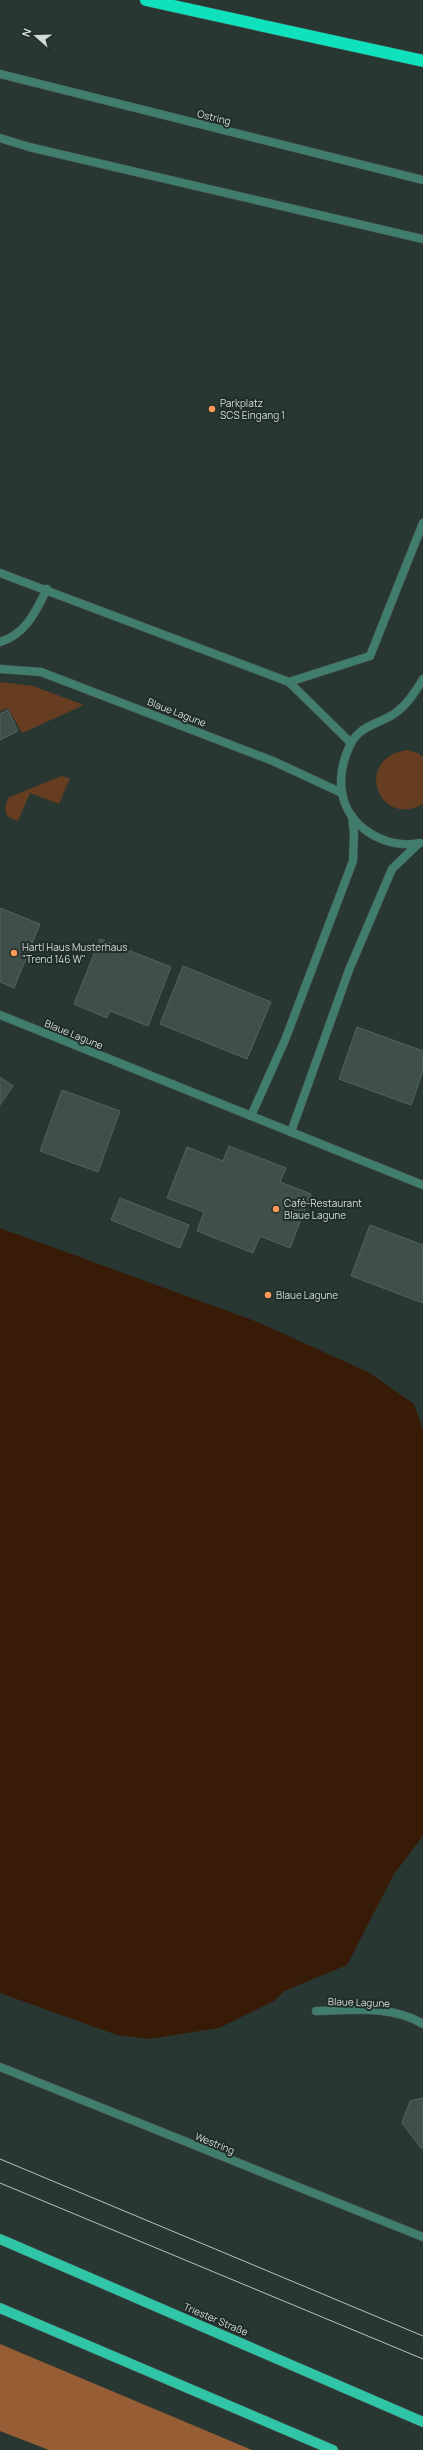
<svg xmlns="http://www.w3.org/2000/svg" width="423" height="2450" font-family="Manrope,sans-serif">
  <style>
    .green { fill: #663d20 }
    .forest { fill: #975e36 }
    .water { fill: #381b06 }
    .building { fill: #414f4b; stroke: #54635e }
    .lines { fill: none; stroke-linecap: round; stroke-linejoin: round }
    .lane-casing { stroke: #475451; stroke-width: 9 }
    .street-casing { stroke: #475451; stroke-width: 9 }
    .primary-casing { stroke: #475451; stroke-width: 11 }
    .highway-casing { stroke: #475451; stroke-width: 13 }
    .lane { stroke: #407d6d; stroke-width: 8 }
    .street { stroke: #407d6d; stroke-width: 8 }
    .primary { stroke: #2fc5a6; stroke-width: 10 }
    .highway { stroke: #0ee1bc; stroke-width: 12 }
    .tram { stroke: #b9c1be; stroke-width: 1 }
    .poi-dot { fill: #fe9c57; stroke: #202d29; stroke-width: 1.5 }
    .labels { text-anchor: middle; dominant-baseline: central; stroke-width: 4; stroke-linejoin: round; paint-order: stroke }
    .street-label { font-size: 10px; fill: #d2dad7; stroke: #202d29 }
    .poi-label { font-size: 10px; fill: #d2dad7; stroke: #202d29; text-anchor: start }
  </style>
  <rect width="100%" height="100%" fill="#293733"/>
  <g class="green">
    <path d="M0,682l33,4 51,19 -62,28 -14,-25 -8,3z"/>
    <path d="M407,750l11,3 5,4v47c-44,25 -71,-45 -16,-54z"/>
    <path d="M61,776l9,2 -11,26 -29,-11 -12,28 -11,-5 -2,-8 3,-10z"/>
  </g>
  <path class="forest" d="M0,2344l252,106h-203l-49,-19z"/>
  <path class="water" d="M0,1228l255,93 113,51 46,32 9,26v406l-29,38 -47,91 -63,26 -10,10 -55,27 -70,11 -32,-4 -117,-42z"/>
  <g class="building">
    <path d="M8,710l10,21 -18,9v-26z"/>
    <path d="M0,908l40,16 -26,64 -14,-6z"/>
    <path d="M100,939l71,28 -23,59 -38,-15 -3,7 -33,-14z"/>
    <path d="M183,966l88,36 -24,57 -87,-35z"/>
    <path d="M357,1027l66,24v20l-12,34 -72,-26z"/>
    <path d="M0,1077l13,9 -13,19z"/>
    <path d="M62,1090l58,21 -22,61 -58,-21z"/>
    <path d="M229,1146l57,22 -6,14 31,12 -21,54 -30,-12 -7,17 -56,-22 7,-19 -37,-14 20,-51 36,14z"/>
    <path d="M120,1198l69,27 -9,23 -69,-28z"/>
    <path d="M370,1225l53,20v58l-72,-27z"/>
    <path d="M423,2098v50h-2l-19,-25 8,-22z"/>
  </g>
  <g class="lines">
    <defs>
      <g id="lane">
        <path d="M0,138l29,9 394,92"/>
        <path d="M0,573l289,109 62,61"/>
        <path d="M0,642c26,-8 36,-31 47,-53"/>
        <path d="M0,669l41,3 232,89 69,32"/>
        <path d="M289,682l81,-26 53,-133"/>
        <path d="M420,843c-34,7 -73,-16 -78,-51 -3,-16 1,-32 8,-47 10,-20 29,-21 44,-31 13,-9 21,-22 29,-35"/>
        <path d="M0,1015l423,170"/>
        <path d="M251,1116l34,-76 68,-179 1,-27 -2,-18"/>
        <path d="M291,1132l58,-162 43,-101 26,-25"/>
        <path d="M316,2011c35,-1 76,-6 107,13"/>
      </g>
      <g id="street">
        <path d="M0,74l423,106"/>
        <path d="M0,2067l423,170"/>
      </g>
      <g id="primary">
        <path d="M0,2239l423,183"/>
        <path d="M0,2308l333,142"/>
      </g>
      <path id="highway" d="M146,0l277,61"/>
    </defs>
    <use href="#lane" class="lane-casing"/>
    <use href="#street" class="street-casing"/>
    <use href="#primary" class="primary-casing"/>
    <use href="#highway" class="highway-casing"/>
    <use href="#lane" class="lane"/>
    <use href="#street" class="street"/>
    <use href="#primary" class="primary"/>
    <use href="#highway" class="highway"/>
    <g class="tram">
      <path d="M0,2159l423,177"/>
      <path d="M0,2183l423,176"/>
    </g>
  </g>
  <g class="poi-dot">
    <circle cx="212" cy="409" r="4"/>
    <circle cx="14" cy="953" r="4"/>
    <circle cx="276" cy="1209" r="4"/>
    <circle cx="268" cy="1295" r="4"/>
  </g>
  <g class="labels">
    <g class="street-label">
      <text transform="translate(214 117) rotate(14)">Ostring</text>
      <text transform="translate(177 712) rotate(21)">Blaue Lagune</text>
      <text transform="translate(74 1034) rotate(22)">Blaue Lagune</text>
      <text transform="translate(359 2002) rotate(2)">Blaue Lagune</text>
      <text transform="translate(215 2143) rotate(22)">Westring</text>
      <text transform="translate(216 2319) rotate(23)">Triester Straße</text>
    </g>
    <g class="poi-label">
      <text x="220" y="403">Parkplatz<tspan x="220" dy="12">SCS Eingang 1</tspan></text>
      <text x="22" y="947">Hartl Haus Musterhaus<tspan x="22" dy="12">"Trend 146 W"</tspan></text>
      <text x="284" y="1203">Café-Restaurant<tspan x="284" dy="12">Blaue Lagune</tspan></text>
      <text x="276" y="1295">Blaue Lagune</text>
    </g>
  </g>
  <g transform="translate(36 36) rotate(290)" stroke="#202d29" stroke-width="3" paint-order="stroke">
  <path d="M0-3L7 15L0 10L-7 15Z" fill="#d2dad7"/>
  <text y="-6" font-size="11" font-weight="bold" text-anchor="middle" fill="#d2dad7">N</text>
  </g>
</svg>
